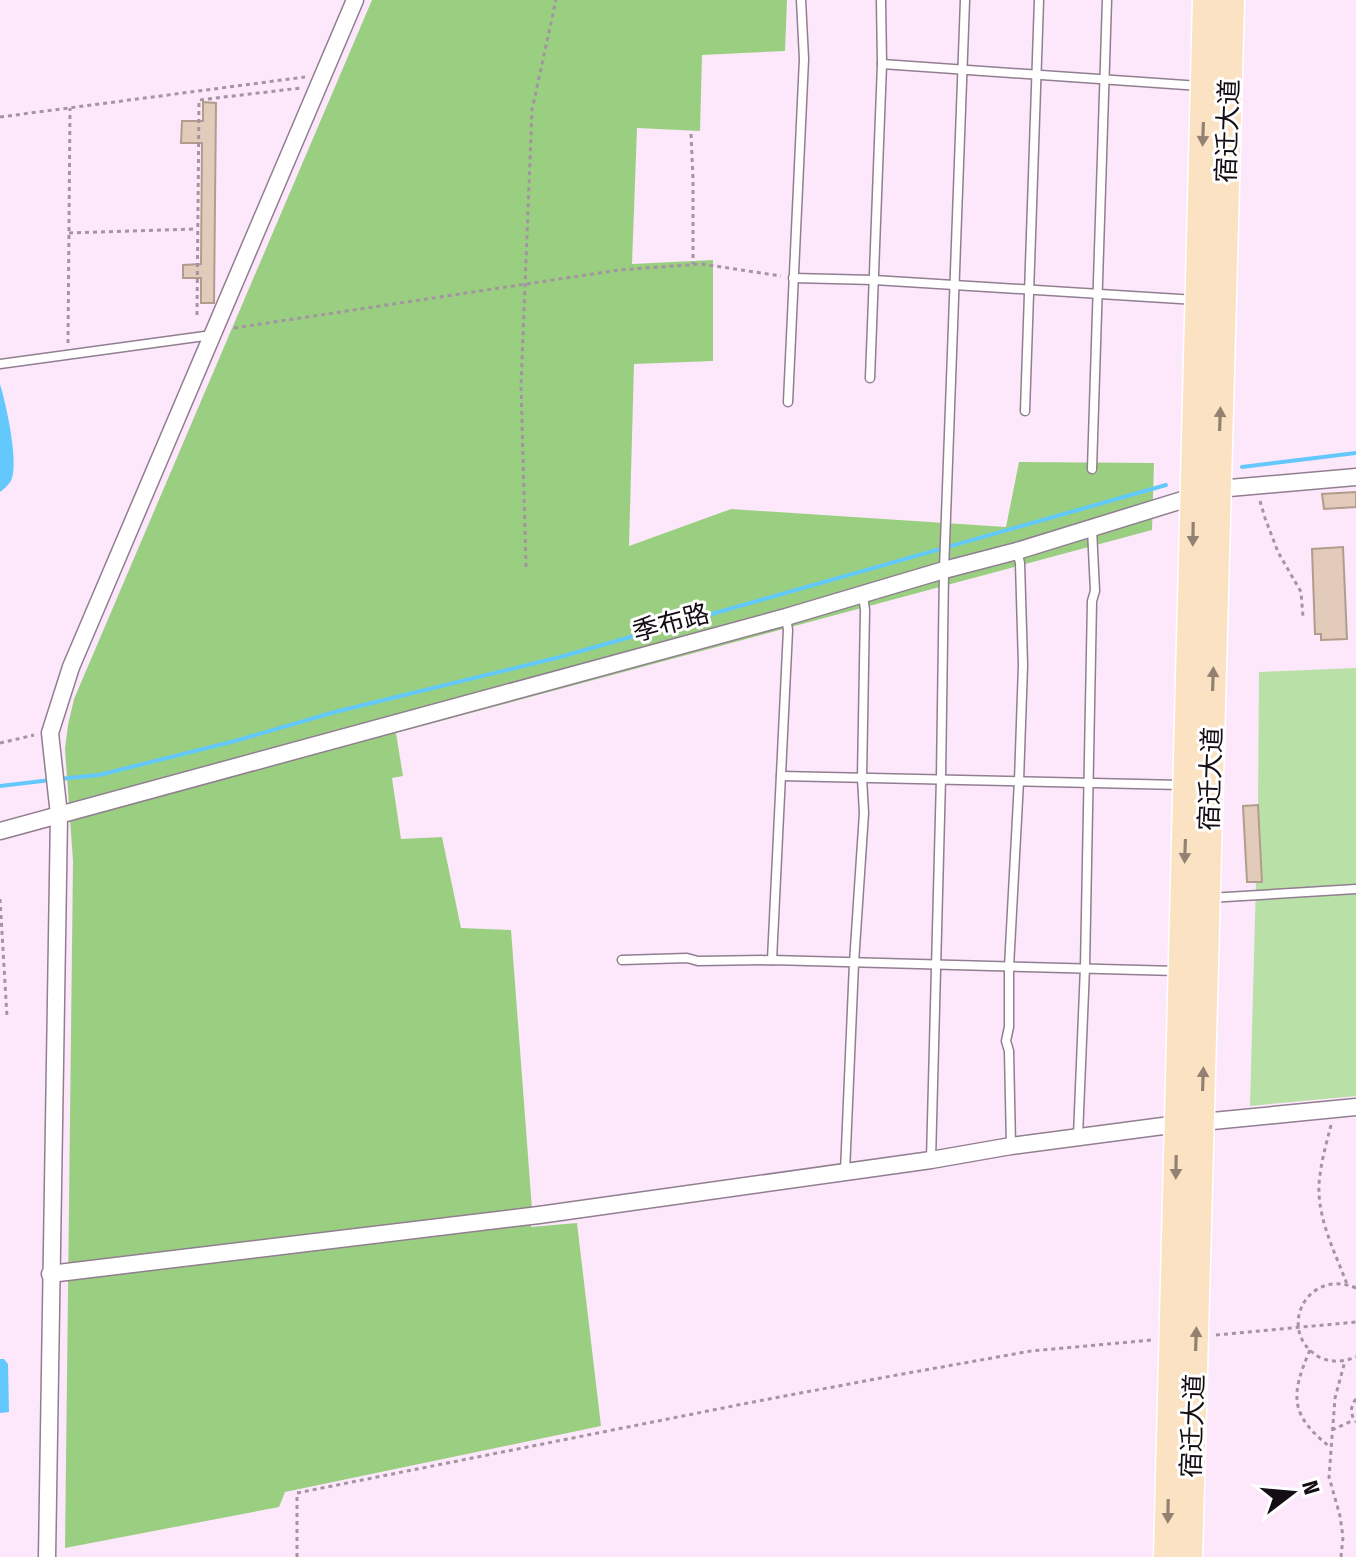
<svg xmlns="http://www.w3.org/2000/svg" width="1356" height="1557" font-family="'Fira Sans Condensed','Noto Sans SC',sans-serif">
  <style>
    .green { fill: #b9e1a7 }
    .forest { fill: #9acf81 }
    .water { fill: #63c9fc }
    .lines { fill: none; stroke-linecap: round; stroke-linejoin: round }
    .stream { stroke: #63c9fc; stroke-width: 4 }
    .building { fill: #e2cbbb; stroke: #b29c8d; stroke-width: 2 }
    .lane-casing { stroke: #917e90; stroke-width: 11 }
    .street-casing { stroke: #917e90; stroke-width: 19 }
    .primary-casing { stroke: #fff; stroke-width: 29 }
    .path { stroke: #a494a2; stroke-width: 3; stroke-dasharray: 4 4; stroke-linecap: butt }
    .lane { stroke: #fff; stroke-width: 8 }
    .street { stroke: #fff; stroke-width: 16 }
    .primary { stroke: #fbe2c2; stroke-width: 26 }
    .oneway { fill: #938273 }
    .labels { text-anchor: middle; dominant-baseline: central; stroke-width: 6; stroke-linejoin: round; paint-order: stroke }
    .street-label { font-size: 26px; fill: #140d13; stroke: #fff }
  </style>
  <rect width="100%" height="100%" fill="#fde8fb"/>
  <path class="green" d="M1356,668v428l-106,10 8,-301 1,-133z"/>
  <path class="forest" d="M372,0h415l-2,51 -83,4 -2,76 -63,-3 -5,136 81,-4v101l-79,3 -5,182 102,-37 275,18 13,-65 135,1 -2,67 -756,203 7,43 -11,2 9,61 41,-2 19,91 50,2 21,279 -1,18 46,-4 24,203 -316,66 -6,15 -214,41 8,-687 -8,-112 3,-24 6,-26z"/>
  <g class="water">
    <path d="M0,384c6,20 18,74 12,94 -2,6 -7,10 -12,14z"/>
    <path d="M0,1359h4l4,5 1,48 -9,1z"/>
  </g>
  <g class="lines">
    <g class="stream">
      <path d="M1242,467l114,-14"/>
      <path d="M59,779l40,-4 136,-34 100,-29 225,-55 606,-172"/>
      <path d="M0,786l51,-6"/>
    </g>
  </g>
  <g class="building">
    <path d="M203,102l13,1 -2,200h-13v-25h-18v-13l18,-1 1,-121h-21l1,-22h21z"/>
    <path d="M1356,492v15l-32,2 -2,-15z"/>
    <path d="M1343,547l4,92 -26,1v-6h-6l-3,-85z"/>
    <path d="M1258,805l4,77h-15l-4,-76z"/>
  </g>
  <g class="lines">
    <defs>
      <g id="lane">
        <path d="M882,64l318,22"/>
        <path d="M793,278l81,2 322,20"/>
        <path d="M0,364l212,-29"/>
        <path d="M870,378l12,-314 -1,-64"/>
        <path d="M788,402l16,-343 -3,-59"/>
        <path d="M1025,411l14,-411"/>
        <path d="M1092,469l15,-469"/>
        <path d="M781,776l400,9"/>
        <path d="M1209,898l147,-9"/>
        <path d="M622,960l65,-2 11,3 74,-1 405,11"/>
        <path d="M772,960l16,-330 -2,-13"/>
        <path d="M1078,1136l7,-169 7,-366 3,-10 -3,-62"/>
        <path d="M1011,1146l-2,-95 -3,-10 3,-14v-60l10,-186 4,-116 -3,-102 -3,-12"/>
        <path d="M931,1160l10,-382 3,-208 21,-570"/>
        <path d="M845,1172l9,-209 10,-150 -2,-35 3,-168 -2,-15"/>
      </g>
      <g id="street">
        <path d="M0,831l786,-214 158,-47 73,-19 201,-62 138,-12"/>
        <path d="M1202,1122l154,-15"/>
        <path d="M50,1274l489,-59 392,-55 80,-14 167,-22"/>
        <path d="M47,1557l12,-742 -9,-82 21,-66 284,-667"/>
      </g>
      <g id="primary">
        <path d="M1167,1557l39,-1557"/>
        <path d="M1189,1557l42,-1557"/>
      </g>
    </defs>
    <use href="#lane" class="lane-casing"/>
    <use href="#street" class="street-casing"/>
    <use href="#primary" class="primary-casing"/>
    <g class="path">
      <path d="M0,117l305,-40"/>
      <path d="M691,134l2,45v85"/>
      <path d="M69,233l127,-4"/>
      <path d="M197,315l2,-215 102,-12"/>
      <path d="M234,328l385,-58 83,-6 79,12"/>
      <path d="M68,343l2,-235"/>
      <path d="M1260,501l5,17 13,34 23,40 2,25"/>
      <path d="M526,567l-5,-181 11,-276 24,-110"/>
      <path d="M0,743l34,-8"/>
      <path d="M0,899l7,118"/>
      <path d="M1331,1125c-4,16 -9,33 -11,50 -6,37 14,75 27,109"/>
      <path d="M1356,1288c-49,-21 -81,43 -37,69 12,6 25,5 37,0"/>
      <path d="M1216,1335l140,-13"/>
      <path d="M1310,1350c-20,46 -20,65 20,97"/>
      <path d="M1356,1399c-6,7 -6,16 0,23"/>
      <path d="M1332,1430l22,-10"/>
      <path d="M297,1557v-64l461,-92 139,-26 134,-24 121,-11"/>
      <path d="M1341,1557l2,-20 -3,-21 -11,-39 6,-79 10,-37"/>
    </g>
    <use href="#lane" class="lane"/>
    <use href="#street" class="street"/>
    <use href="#primary" class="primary"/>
  </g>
  <defs><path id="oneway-solid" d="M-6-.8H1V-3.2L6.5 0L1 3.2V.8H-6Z" transform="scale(2)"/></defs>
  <g class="oneway">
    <use href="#oneway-solid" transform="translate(1203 134) rotate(92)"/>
    <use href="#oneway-solid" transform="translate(1220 419) rotate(-88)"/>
    <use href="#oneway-solid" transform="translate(1193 534) rotate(91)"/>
    <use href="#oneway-solid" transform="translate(1213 679) rotate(-88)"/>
    <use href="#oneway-solid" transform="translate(1185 851) rotate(92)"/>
    <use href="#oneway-solid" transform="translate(1203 1079) rotate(-88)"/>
    <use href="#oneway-solid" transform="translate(1176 1167) rotate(91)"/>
    <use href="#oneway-solid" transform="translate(1196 1339) rotate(-88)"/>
    <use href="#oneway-solid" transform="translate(1168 1511) rotate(91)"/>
  </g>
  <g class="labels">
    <g class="street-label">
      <text transform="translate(1228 131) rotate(-88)">宿迁大道</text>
      <text transform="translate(671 623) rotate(-15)">季布路</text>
      <text transform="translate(1211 779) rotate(-88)">宿迁大道</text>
      <text transform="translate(1193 1426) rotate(-88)">宿迁大道</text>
    </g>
  </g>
  <g transform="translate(1292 1493) rotate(74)" stroke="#ffffff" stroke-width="6" paint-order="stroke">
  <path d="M0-6L14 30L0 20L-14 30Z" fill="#140d13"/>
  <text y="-12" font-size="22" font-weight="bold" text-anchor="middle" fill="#140d13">N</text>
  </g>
</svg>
